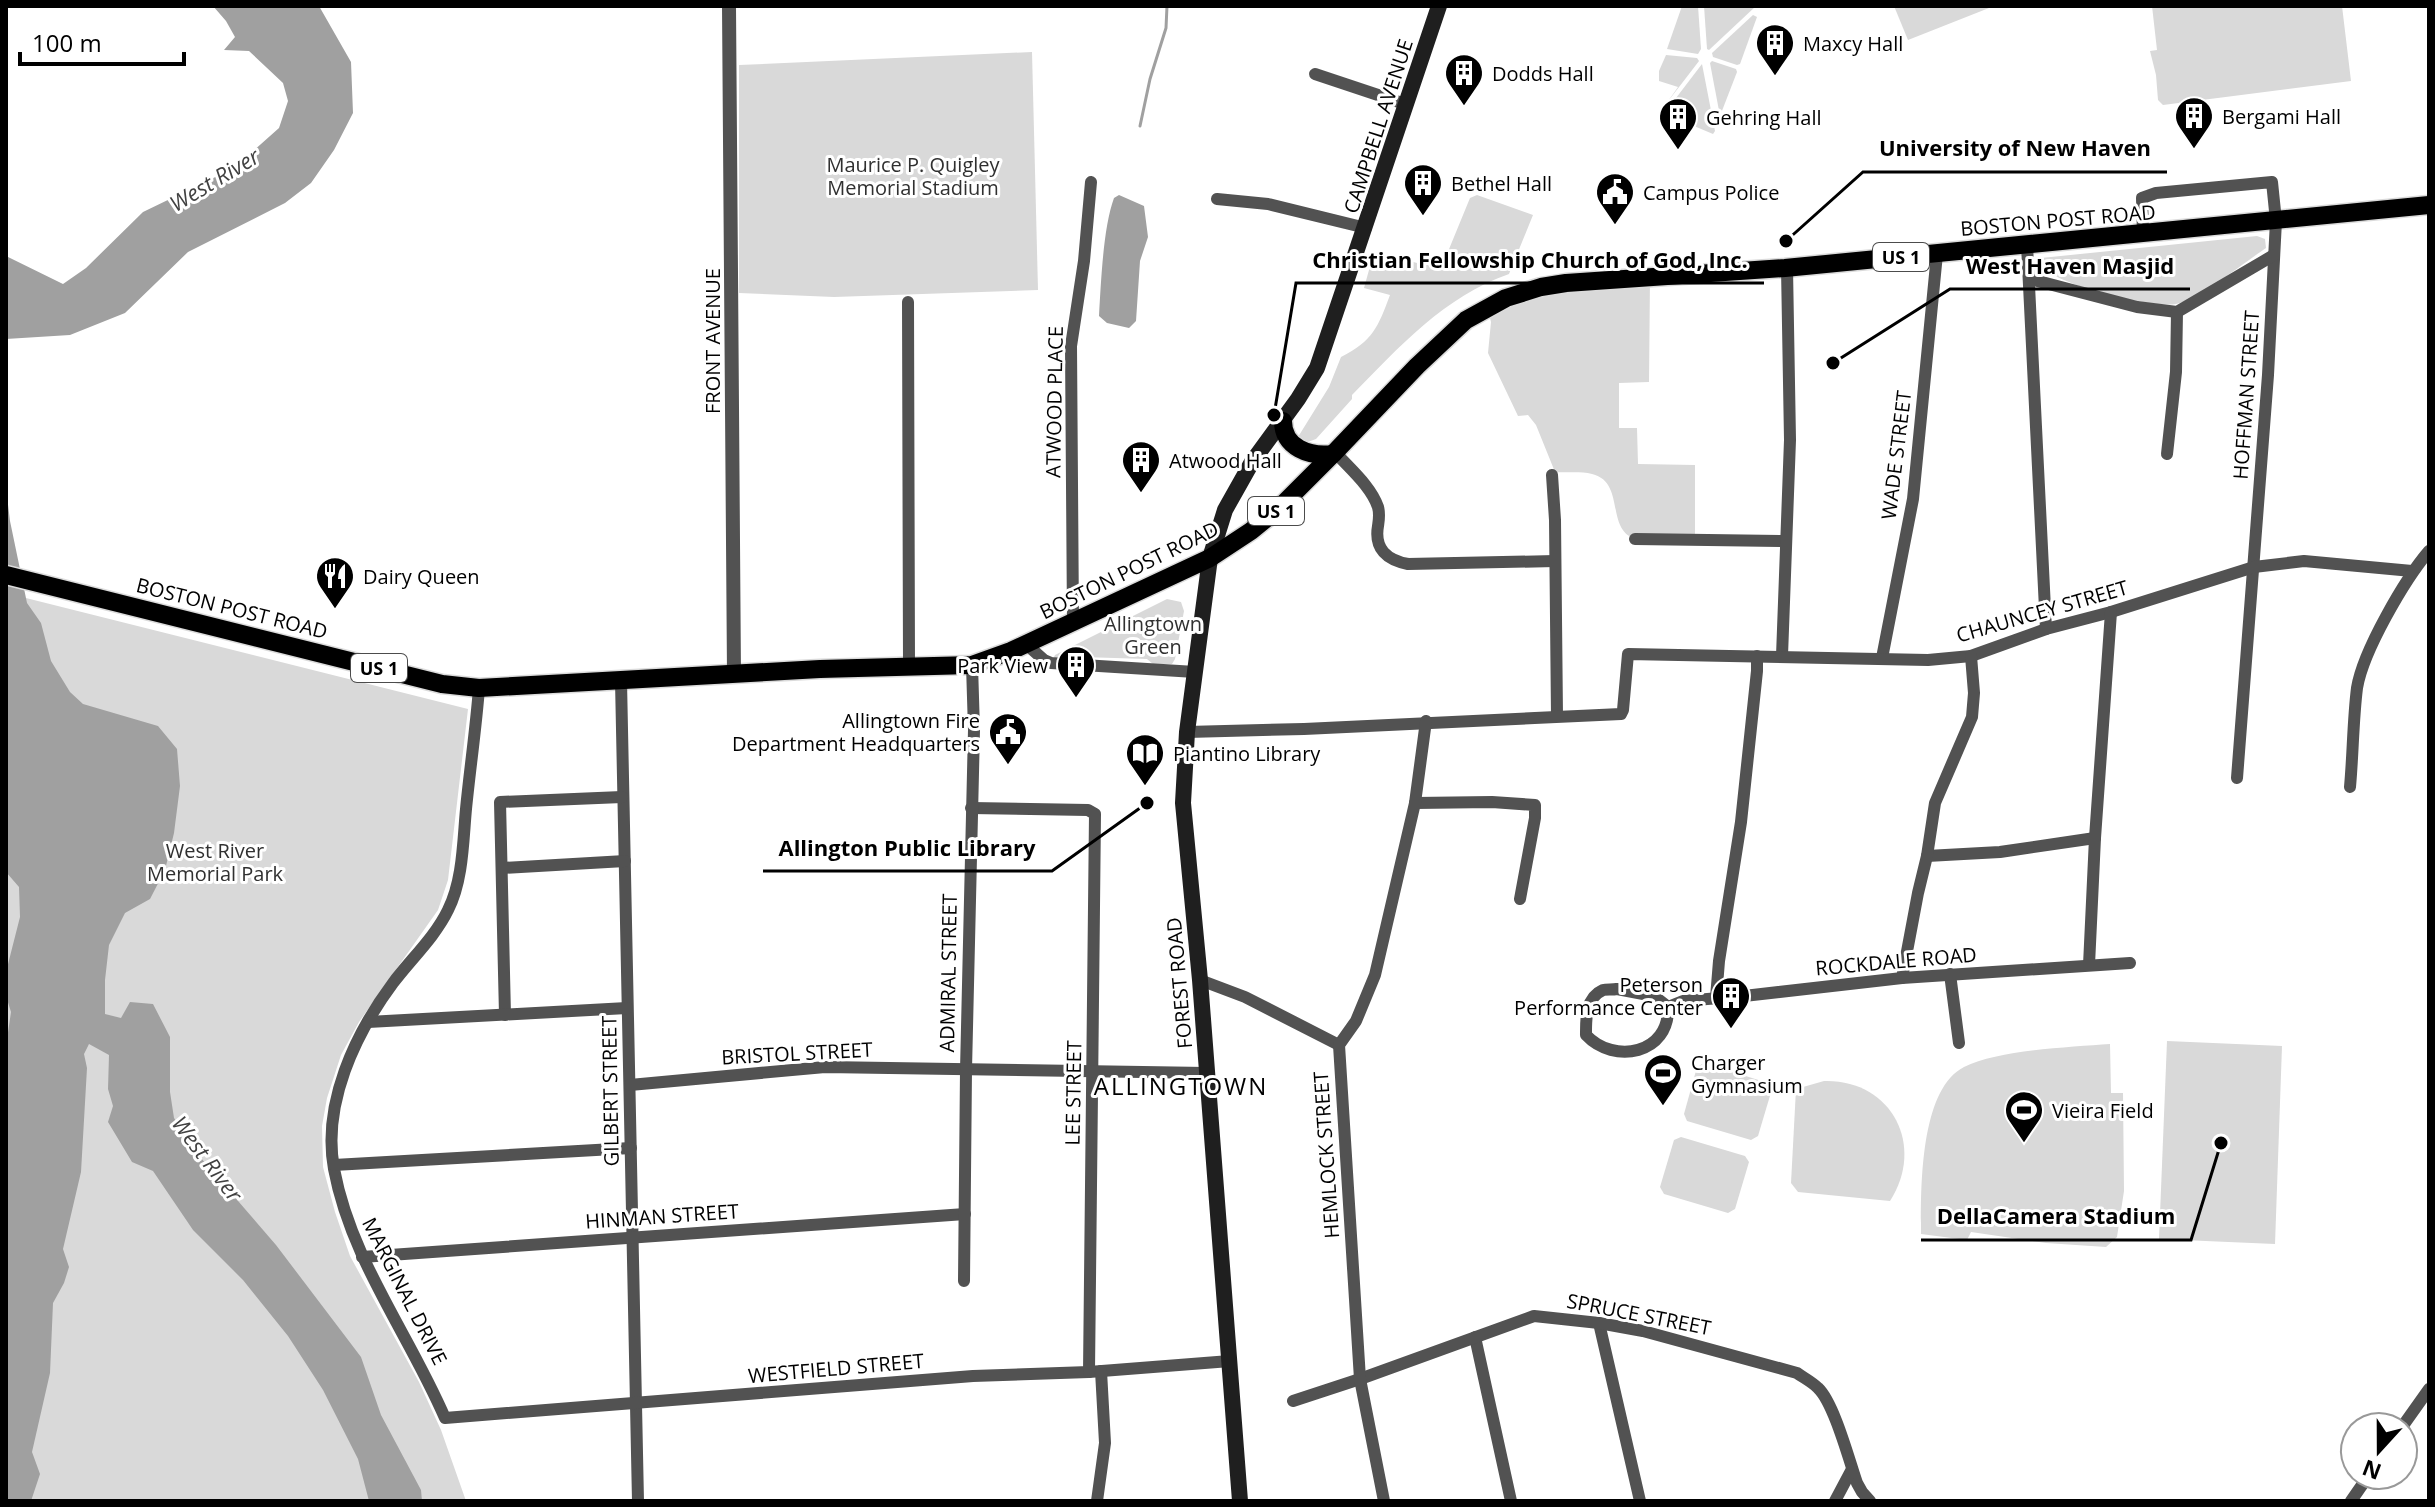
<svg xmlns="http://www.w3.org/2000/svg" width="2435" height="1507" font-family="'Open Sans',sans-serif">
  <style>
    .green { fill: #d9d9d9 }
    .water { fill: #a0a0a0 }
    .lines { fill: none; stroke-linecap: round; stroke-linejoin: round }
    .stream { stroke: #a0a0a0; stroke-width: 3 }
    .primary-casing { stroke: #dbdbdb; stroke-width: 21 }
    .minor { stroke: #525252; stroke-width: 12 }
    .tertiary { stroke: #525252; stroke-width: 14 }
    .secondary { stroke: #1f1f1f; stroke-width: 16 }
    .primary { stroke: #000; stroke-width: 18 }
    .labels { text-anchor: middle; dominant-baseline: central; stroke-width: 6; stroke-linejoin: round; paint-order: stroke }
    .shield { fill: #fff; stroke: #4c4c4c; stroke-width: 2 }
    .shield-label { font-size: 18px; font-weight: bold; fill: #000 }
    .poi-label { font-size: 20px; fill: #000; stroke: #fff; text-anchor: start }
    .street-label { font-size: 20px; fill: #000; stroke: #fff }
    .park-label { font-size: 20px; fill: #303030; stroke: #fff }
    .water-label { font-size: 22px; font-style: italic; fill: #414141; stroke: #fff }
    .quarter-label { font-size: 24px; letter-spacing: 2px; fill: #000; stroke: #fff }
    .leader { fill: none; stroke: #000; stroke-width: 3 }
    .callout-dot { fill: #000; stroke: #fff; stroke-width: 3 }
    .callout-label { font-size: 22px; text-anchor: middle; font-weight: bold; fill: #000; stroke: #fff; stroke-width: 6; stroke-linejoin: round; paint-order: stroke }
  </style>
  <rect width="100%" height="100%" fill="#fff"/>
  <g class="green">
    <path d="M1682,6h16l3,43 -3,5 -31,-5z"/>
    <path d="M1704,6h52l-47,44 -2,-1z"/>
    <path d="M1894,6h95v2l-81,32z"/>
    <path d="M2152,6h190l9,75 -188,24 -5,-5 -2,-25 -6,-24 7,-1z"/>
    <path d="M1753,15l4,2 -17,47 -3,1 -24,-8 -1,-4z"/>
    <path d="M1032,52l6,238 -204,7 -95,-4v-228z"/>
    <path d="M1666,55l31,3 2,3 -33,43 12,-17 -19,-6v-10z"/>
    <path d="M1712,61l24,8 1,3 -17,44 -10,-53z"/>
    <path d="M1702,64l13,67 -2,3 -19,-8 -33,-7 1,-2 3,1 -2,-3z"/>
    <path d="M1477,195l56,20 -24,59c-64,22 -110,73 -157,121v4l-36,40 -11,4 -7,-6 31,-50 12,-30c32,-16 37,-30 49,-62l-26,-7 10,-36 51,13 22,-11 23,-56z"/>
    <path d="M2257,236l8,3 1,9c-21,14 -67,51 -90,56 -23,5 -131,-21 -139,-43l4,-3z"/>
    <path d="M1650,277l-1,105 -30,1v45h18l1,36 57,1v74c-14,0 -52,3 -62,-1 -27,-11 -8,-56 -41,-64 -11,-3 -25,-1 -37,-2l-19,-47 -8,-10 -10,1 -30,-63 3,-31 -4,-15 19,-9z"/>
    <path d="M6,593l462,116 -20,171 -10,30 -79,112 -18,33 -14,43 -5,28 1,41 12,45 15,44 69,126 22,48 25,71h-460z"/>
    <path d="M1167,599l14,3 3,9 -9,48 -3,5h-19l-6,-5 -65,-2 -2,3 -26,-3 1,-2z"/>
    <path d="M2167,1041l115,5 -7,198 -116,-5z"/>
    <path d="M2110,1044l1,49h12l1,98 -7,46 -11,10 -60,-4 -75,-11 -4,8 -46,-6c0,-43 -2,-144 43,-167 34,-17 106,-20 146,-23z"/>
    <path d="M1704,1063l64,20 4,6 -14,47 -7,4 -64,-19 -3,-7 13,-47z"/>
    <path d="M1824,1081c67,-2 102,64 66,120l-92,-9 -7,-9 5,-94z"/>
    <path d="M1681,1137l64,19 4,6 -14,47 -7,4 -64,-19 -4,-7 14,-47z"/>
  </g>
  <g class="water">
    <path d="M213,6h106l32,56 2,51 -19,37 -23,33 -26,20 -97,49 -63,61 -55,22 -64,4v-83l57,28 23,-16 57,-56 91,-44 45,-40 9,-27 -5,-18 -34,-32 -25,-1 11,-13 -9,-16z"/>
    <path d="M1119,195l25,11 4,31 -8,24 -4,60 -7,7 -22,-5 -8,-7c2,-33 4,-88 15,-118z"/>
    <path d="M6,488l4,33 17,82 14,20 10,38 19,31 13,12 75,22 19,23 3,37 -6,47 -9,37 -15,29 -25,14 -16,32 -4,35v34l16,4 9,-16 23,2 17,33v55l4,26 26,39 76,88 85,112 20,58 40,75 1,11h-53l-11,-42 -35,-69 -35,-54 -45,-56 -50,-50 -40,-59 -21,-9 -24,-40 5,-16 -5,-17 1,-34 -20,-11 -5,10 3,14 -6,104 -18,77 6,18 -5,16 -11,20 -3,70 -18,79 8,22 -9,27h-25v-455l5,-34 -5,-16v-24l14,-55 -1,-30 -13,-15z"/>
  </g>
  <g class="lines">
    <path class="stream" d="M1140,126l10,-47 16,-51 1,-22"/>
    <defs>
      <g id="primary">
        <path d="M1283,421c0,27 27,36 50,33"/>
        <path d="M6,575l436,109 37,4 341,-19 152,-4 39,-14 199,-93 41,-27 26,-21 56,-56 84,-88 49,-46 40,-22 35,-11 25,-4 219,-15 644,-63"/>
      </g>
    </defs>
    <use href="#primary" class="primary-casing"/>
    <g class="minor">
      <path d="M1315,74l90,30"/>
      <path d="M1217,199l51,5 98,24"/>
      <path d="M2143,234l-1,-36 14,-5 116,-11 4,39 -8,154 -31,403"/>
      <path d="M2027,245l19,384"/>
      <path d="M2030,279l107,28 40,5 97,-57"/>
      <path d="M908,302l1,365"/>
      <path d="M1335,452c14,16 36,34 43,55 2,7 1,12 0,19 -4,23 9,34 30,38l147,-3"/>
      <path d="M2167,454l9,-82 1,-60"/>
      <path d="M1552,475l3,45 2,196"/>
      <path d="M1635,539l151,2"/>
      <path d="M1073,623l-2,-277 13,-85 7,-79"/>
      <path d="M1026,644l18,16 7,3 144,9"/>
      <path d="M1782,656l8,-216 -3,-172"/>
      <path d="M1882,658l31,-159 24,-245"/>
      <path d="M621,681l17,820"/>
      <path d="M479,688c-3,40 -9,80 -13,121 -3,32 -3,72 -18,101 -13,27 -37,49 -55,73 -38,51 -71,121 -59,186 17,91 75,165 111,249l528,-42 116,-4 141,-11"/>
      <path d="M1187,732l117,-3 317,-15 2,-4 5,-56 300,6 43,-4 75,-27 65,-17 143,-45 50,-6 108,10"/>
      <path d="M2350,787c3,-33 3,-67 7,-99 6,-37 48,-109 72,-137"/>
      <path d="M1415,803l77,-1 43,3v13l-15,81"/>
      <path d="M971,808l117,2 7,4 -6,558"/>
      <path d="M1927,856l73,-4 95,-14"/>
      <path d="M502,868l123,-7"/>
      <path d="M2089,965l6,-127 16,-226"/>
      <path d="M1950,974l9,69"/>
      <path d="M1902,978l16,-85 9,-37 8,-53 37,-86 2,-24 -3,-37"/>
      <path d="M1200,980l45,17 94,48"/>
      <path d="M1617,989l37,7 14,11c2,47 -54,58 -82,28 0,-15 -1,-37 17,-45 4,-1 9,0 14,-1z"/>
      <path d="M1716,998l3,-37 22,-139 16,-151v-15"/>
      <path d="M1668,1007l15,-6 61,-5 158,-18 228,-15"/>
      <path d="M505,1015l-5,-213 122,-5"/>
      <path d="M368,1022l259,-14"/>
      <path d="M630,1085l195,-18 381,6"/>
      <path d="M334,1165l297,-17"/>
      <path d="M362,1257l603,-43"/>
      <path d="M964,1281l2,-211 8,-340 -2,-65"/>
      <path d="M1599,1323l41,178"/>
      <path d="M1475,1337l36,164"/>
      <path d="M1293,1401l67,-22 174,-63 65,7 44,8 154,42c7,5 15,9 21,15 16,15 31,72 39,95l5,9 8,9"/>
      <path d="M2402,1427l27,-38"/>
      <path d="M1097,1501l8,-58 -4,-72"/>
      <path d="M1384,1501l-24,-122 -21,-334 17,-24 19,-46 40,-172 11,-82"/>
      <path d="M1835,1501l17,-32"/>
      <path d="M2351,1501l18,-26"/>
    </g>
    <path class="tertiary" d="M729,6l5,669"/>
    <path class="secondary" d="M1240,1501l-40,-521 -17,-177 4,-71 23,-174 15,-48 27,-48 46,-63 19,-31 122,-362"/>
    <use href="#primary" class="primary"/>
  </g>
  <defs>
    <symbol id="building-pin" viewBox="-11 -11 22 30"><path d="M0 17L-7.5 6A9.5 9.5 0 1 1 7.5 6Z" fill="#000" stroke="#fff"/><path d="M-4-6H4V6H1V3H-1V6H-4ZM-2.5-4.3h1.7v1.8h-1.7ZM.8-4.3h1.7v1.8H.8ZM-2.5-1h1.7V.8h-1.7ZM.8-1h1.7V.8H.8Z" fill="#fff"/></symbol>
    <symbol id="civic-pin" viewBox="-11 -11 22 30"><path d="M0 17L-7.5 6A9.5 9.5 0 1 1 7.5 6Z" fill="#000" stroke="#fff"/><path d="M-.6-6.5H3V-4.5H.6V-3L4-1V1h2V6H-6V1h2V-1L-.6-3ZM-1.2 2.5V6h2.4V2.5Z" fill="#fff"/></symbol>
    <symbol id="restaurant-pin" viewBox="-11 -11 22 30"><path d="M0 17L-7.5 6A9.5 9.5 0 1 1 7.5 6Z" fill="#000" stroke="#fff"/><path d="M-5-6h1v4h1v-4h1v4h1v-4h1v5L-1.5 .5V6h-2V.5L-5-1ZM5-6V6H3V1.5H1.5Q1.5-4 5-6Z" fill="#fff"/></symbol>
    <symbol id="library-pin" viewBox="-11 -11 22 30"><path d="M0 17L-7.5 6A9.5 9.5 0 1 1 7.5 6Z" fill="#000" stroke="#fff"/><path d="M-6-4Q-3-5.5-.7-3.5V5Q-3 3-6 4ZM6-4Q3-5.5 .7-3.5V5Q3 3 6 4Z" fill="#fff"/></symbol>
    <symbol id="stadium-pin" viewBox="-11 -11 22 30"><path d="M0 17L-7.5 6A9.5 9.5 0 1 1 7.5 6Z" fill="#000" stroke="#fff"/><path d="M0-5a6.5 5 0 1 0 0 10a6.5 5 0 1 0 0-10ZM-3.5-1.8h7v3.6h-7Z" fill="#fff"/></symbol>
  </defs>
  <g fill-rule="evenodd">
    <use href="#building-pin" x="1753" y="21" width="44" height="60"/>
    <use href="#building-pin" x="1442" y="51" width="44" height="60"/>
    <use href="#building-pin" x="2172" y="94" width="44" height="60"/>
    <use href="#building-pin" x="1656" y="95" width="44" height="60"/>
    <use href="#building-pin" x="1401" y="161" width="44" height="60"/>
    <use href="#civic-pin" x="1593" y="170" width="44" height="60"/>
    <use href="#building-pin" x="1119" y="438" width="44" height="60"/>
    <use href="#restaurant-pin" x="313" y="554" width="44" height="60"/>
    <use href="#building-pin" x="1054" y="643" width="44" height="60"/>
    <use href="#civic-pin" x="986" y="710" width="44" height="60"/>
    <use href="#library-pin" x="1123" y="731" width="44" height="60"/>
    <use href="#building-pin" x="1709" y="974" width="44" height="60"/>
    <use href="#stadium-pin" x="1641" y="1051" width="44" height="60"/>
    <use href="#stadium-pin" x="2002" y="1088" width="44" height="60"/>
  </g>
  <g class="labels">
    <g class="shield">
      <rect x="1873" y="243" width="56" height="28" rx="6"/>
      <rect x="1248" y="497" width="56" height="28" rx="6"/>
      <rect x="351" y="654" width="56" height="28" rx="6"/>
    </g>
    <g class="shield-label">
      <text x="1901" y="257">US 1</text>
      <text x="1276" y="511">US 1</text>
      <text x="379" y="668">US 1</text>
    </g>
    <g class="poi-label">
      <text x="1803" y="43">Maxcy Hall</text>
      <text x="1492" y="73">Dodds Hall</text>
      <text x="2222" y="116">Bergami Hall</text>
      <text x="1706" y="117">Gehring Hall</text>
      <text x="1451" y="183">Bethel Hall</text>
      <text x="1643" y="192">Campus Police</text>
      <text x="1169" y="460">Atwood Hall</text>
      <text x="363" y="576">Dairy Queen</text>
      <text x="1048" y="665" text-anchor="end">Park View</text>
      <text x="980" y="720" text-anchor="end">Allingtown Fire<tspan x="980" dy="23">Department Headquarters</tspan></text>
      <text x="1173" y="753">Piantino Library</text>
      <text x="1703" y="984" text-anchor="end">Peterson<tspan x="1703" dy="23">Performance Center</tspan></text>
      <text x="1691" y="1062">Charger<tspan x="1691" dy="23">Gymnasium</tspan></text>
      <text x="2052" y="1110">Vieira Field</text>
    </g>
    <g class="street-label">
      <text transform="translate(1378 126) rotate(-72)">CAMPBELL AVENUE</text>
      <text transform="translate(2058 220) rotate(-5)">BOSTON POST ROAD</text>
      <text transform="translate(712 341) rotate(-90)">FRONT AVENUE</text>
      <text transform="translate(2246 395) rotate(-86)">HOFFMAN STREET</text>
      <text transform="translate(1054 402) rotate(-89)">ATWOOD PLACE</text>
      <text transform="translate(1896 455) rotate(-83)">WADE STREET</text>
      <text transform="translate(1129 570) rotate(-26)">BOSTON POST ROAD</text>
      <text transform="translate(232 608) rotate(14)">BOSTON POST ROAD</text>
      <text transform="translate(2042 611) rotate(-16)">CHAUNCEY STREET</text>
      <text transform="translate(1896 961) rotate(-5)">ROCKDALE ROAD</text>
      <text transform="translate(948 973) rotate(-89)">ADMIRAL STREET</text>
      <text transform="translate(1179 983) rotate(-95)">FOREST ROAD</text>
      <text transform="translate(797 1053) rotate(-3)">BRISTOL STREET</text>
      <text transform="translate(610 1091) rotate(-91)">GILBERT STREET</text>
      <text transform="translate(1073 1093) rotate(-89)">LEE STREET</text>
      <text transform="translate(1326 1155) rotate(-94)">HEMLOCK STREET</text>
      <text transform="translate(662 1216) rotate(-4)">HINMAN STREET</text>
      <text transform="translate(405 1291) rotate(63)">MARGINAL DRIVE</text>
      <text transform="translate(1639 1314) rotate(11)">SPRUCE STREET</text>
      <text transform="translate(836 1368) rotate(-5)">WESTFIELD STREET</text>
    </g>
    <g class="park-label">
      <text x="913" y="164">Maurice P. Quigley<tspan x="913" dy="23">Memorial Stadium</tspan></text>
      <text x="1153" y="623">Allingtown<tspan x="1153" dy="23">Green</tspan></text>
      <text x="215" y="850">West River<tspan x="215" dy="23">Memorial Park</tspan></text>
    </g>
    <g class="water-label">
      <text transform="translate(214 179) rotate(-31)">West River</text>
      <text transform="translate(208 1158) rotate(53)">West River</text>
    </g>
    <g class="quarter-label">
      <text x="1181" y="1085">ALLINGTOWN</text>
    </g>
  </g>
  <path class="leader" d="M1786 241L1863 172H2167M1274 415L1296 283H1764M1833 363L1950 289H2190M1147 803L1052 871H763M2221 1143L2191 1240H1921"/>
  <g class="callout-dot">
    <circle cx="1786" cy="241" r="8"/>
    <circle cx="1274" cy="415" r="8"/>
    <circle cx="1833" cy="363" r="8"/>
    <circle cx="1147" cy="803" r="8"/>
    <circle cx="2221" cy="1143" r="8"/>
  </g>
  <g class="callout-label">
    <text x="2015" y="156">University of New Haven</text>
    <text x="1530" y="268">Christian Fellowship Church of God, Inc.</text>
    <text x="2070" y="274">West Haven Masjid</text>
    <text x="907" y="856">Allington Public Library</text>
    <text x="2056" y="1224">DellaCamera Stadium</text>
  </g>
  <rect width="2435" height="1507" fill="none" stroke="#000000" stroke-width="16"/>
  <g transform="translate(2379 1451) rotate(201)"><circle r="38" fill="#ffffff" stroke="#999999" stroke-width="2"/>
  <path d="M0-6L14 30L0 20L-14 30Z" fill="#000000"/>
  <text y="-12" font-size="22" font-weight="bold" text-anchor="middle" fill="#000000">N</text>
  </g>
  <path d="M20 52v12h164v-12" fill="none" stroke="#000000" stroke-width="4"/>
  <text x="32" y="52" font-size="24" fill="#000000" stroke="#ffffff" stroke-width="6" paint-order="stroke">100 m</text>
</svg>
